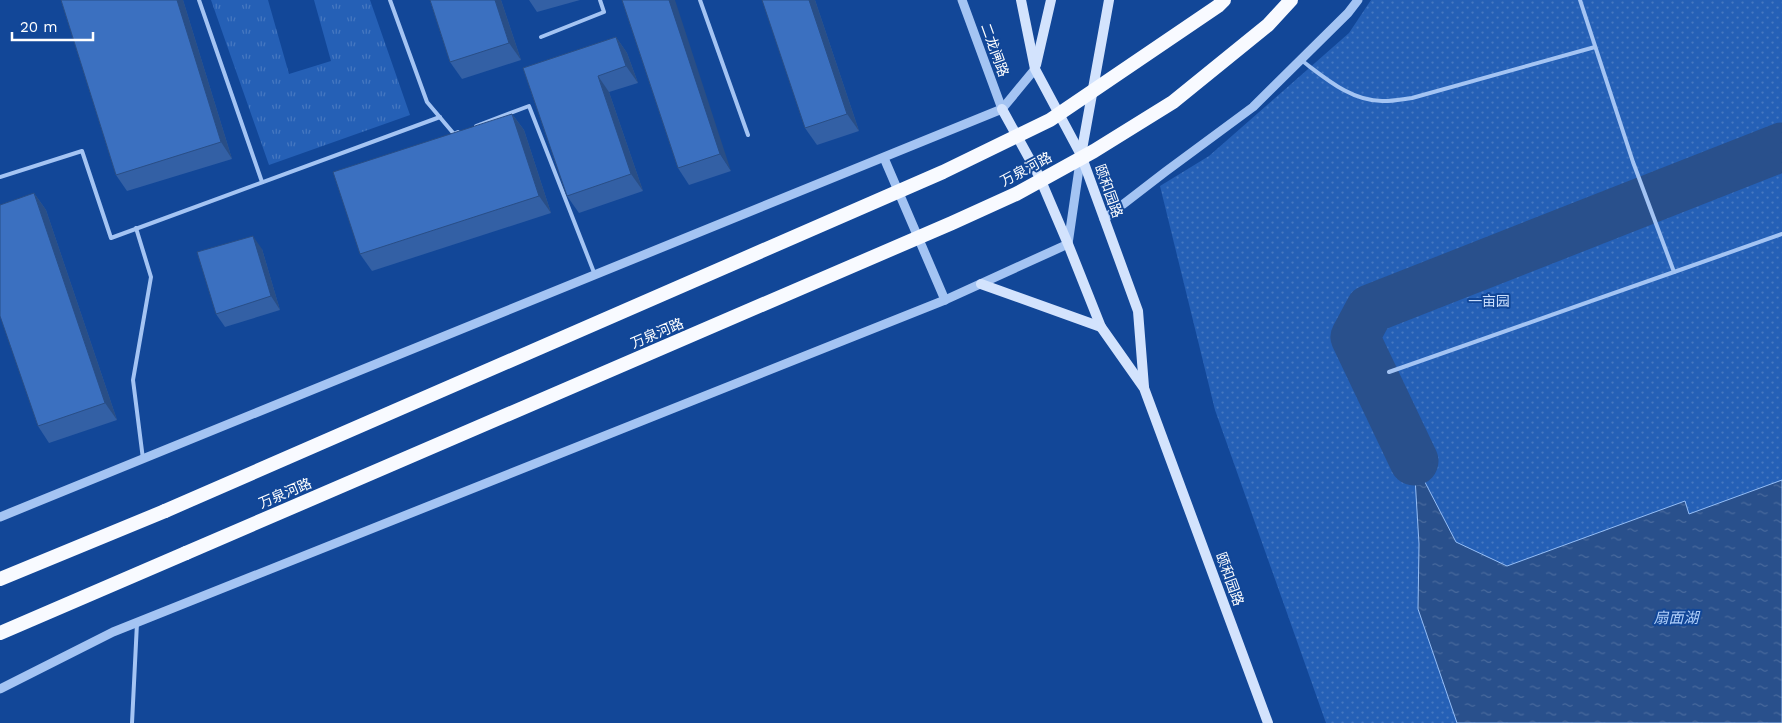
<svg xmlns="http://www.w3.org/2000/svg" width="1782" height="723" font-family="'Work Sans','Noto Sans SC',sans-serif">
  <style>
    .grass { fill: url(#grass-tufts) }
    .park { fill: url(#park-dots) }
    .water { fill: url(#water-ripples); stroke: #95bef7 }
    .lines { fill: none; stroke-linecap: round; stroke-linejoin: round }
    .river { stroke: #29508c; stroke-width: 49 }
    .service { stroke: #a4c4f3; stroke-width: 4 }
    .tertiary { stroke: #a4c4f3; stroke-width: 9 }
    .secondary { stroke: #d3e3fd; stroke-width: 10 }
    .trunk { stroke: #f8faff; stroke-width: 14 }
    .trunk-bridge { stroke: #f8faff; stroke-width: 14 }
    .wall { fill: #3360a5 }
    .shaded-wall { fill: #294e86 }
    .building { fill: #3b70c0; stroke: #294e86 }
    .labels { text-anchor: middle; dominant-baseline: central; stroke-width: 4; stroke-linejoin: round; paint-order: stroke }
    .street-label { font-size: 14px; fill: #fff; stroke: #124798 }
    .park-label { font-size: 14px; fill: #cce0fd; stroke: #124798 }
    .water-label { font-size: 15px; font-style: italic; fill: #b0cffa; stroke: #124798 }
  </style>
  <defs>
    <pattern id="grass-tufts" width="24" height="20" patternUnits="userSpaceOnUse" patternTransform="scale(1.25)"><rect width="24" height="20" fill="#2560b6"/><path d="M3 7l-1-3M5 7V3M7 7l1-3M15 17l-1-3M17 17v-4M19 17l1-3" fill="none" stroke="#4678c1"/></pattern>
    <pattern id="park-dots" width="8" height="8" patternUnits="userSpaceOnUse" patternTransform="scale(1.25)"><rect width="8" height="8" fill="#2560b6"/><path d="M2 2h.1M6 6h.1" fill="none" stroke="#4678c1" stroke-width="1.8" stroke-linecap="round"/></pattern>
    <pattern id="water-ripples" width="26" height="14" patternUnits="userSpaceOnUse" patternTransform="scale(1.25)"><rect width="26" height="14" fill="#29508c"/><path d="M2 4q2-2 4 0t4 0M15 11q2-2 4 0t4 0" fill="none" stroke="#496a9d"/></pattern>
  </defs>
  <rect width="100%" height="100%" fill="#124798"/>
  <path class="grass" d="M211,0h57l21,74 42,-13 -17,-61h56l40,115 -141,50z"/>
  <path class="park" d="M1371,0h411v723h-456l-111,-313 -55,-224 49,-30 140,-123z"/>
  <path class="water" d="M1414,461l42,81 51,24 178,-65 4,13 93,-34v243h-325l-39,-114 1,-65z"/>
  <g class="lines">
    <path class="river" d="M1414,461l-59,-124 15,-28 412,-162"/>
    <g class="service">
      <path d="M199,0l63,182"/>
      <path d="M390,0l37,102 27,32 4,-2"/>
      <path d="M700,0l48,135"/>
      <path d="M541,37l63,-25 -4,-12"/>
      <path d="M1301,60c24,18 51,42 83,41 10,0 19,-2 28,-3l183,-51"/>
      <path d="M476,126l53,-20 66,169"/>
      <path d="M0,177l82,-26 29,87 329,-121"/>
      <path d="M136,228l15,49 -18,103 10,79"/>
      <path d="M1674,272l108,-38"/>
      <path d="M1389,372l285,-100 -41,-110 -53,-162"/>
      <path d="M132,723l5,-100"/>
    </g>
    <g class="tertiary">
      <path d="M962,0l40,109"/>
      <path d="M884,158l61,142"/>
      <path d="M1104,219l61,-47 88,-65 95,-94 10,-13"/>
      <path d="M0,517l1002,-408 33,-40"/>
      <path d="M0,689l113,-57 832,-332 123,-56 13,-89"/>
    </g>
    <g class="secondary">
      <path d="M1021,0l14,69 46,86 57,156 6,76"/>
      <path d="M1036,65l15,-65"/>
      <path d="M1002,109l37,67 29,68 33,83 43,61 124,335"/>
      <path d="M1081,155l28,-155"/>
      <path d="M981,284l120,43"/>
    </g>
    <g class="trunk">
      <path d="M0,579l165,-68"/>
      <path d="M0,633l186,-80"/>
    </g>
    <g class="trunk-bridge">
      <path d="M165,511l778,-339 107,-52 168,-114 6,-6"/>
      <path d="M186,553l766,-330 64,-29 78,-43 79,-49 95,-77 23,-25"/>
    </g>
  </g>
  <g class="wall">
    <path d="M61,0h122l49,159 -105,32 -11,-16z"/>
    <path d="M430,0h71l20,60 -59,19 -12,-17z"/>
    <path d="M529,0h51l-43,12z"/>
    <path d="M622,0l109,171 -42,14 -11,-17z"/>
    <path d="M815,0l44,131 -42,14 -12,-17z"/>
    <path d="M616,37l11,16 11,30 -29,9 34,99 -64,22 -12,-17 -44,-128z"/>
    <path d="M512,114l12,16 27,83 -179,58 -12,-17z"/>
    <path d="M34,193l12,17 71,210 -68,23 -11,-17z"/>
    <path d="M262,249l18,61 -55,17 -9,-13z"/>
  </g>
  <g class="shaded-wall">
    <path d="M177,0h6l49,159 -11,-17z"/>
    <path d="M495,0h6l20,60 -12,-17z"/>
    <path d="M669,0h6l56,171 -11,-17z"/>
    <path d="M809,0h6l44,131 -12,-17z"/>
    <path d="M616,37l11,16 11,30 -12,-17z"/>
    <path d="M598,76l11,16 34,99 -12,-17z"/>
    <path d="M512,114l12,16 27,83 -12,-17z"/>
    <path d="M34,193l12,17 71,210 -12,-17z"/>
    <path d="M253,236l9,13 18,61 -9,-14z"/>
  </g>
  <g class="building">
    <path d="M61,0h116l44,142 -105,33z"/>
    <path d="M430,0h65l14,43 -59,19z"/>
    <path d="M622,0h47l51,154 -42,14z"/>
    <path d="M762,0h47l38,114 -42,14z"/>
    <path d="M616,37l10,29 -28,10 33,98 -64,22 -44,-128z"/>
    <path d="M512,114l27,82 -179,58 -27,-82z"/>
    <path d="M34,193l71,210 -67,23 -38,-110v-111z"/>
    <path d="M253,236l18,60 -55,18 -19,-62z"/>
  </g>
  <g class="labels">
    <g class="street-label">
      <text transform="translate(995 50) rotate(70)">二龙闸路</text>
      <text transform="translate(1026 169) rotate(-28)">万泉河路</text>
      <text transform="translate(1109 191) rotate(70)">颐和园路</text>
      <text transform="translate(657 333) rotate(-23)">万泉河路</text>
      <text transform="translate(285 493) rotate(-23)">万泉河路</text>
      <text transform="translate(1230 579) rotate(70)">颐和园路</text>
    </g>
    <g class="park-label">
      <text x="1489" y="301">一亩园</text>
    </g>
    <g class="water-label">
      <text x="1676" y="618">扇面湖</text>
    </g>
  </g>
  <path d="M12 32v8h81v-8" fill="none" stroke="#ffffff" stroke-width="2.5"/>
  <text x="20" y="32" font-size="15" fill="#ffffff" stroke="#124798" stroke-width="4" paint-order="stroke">20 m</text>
</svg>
